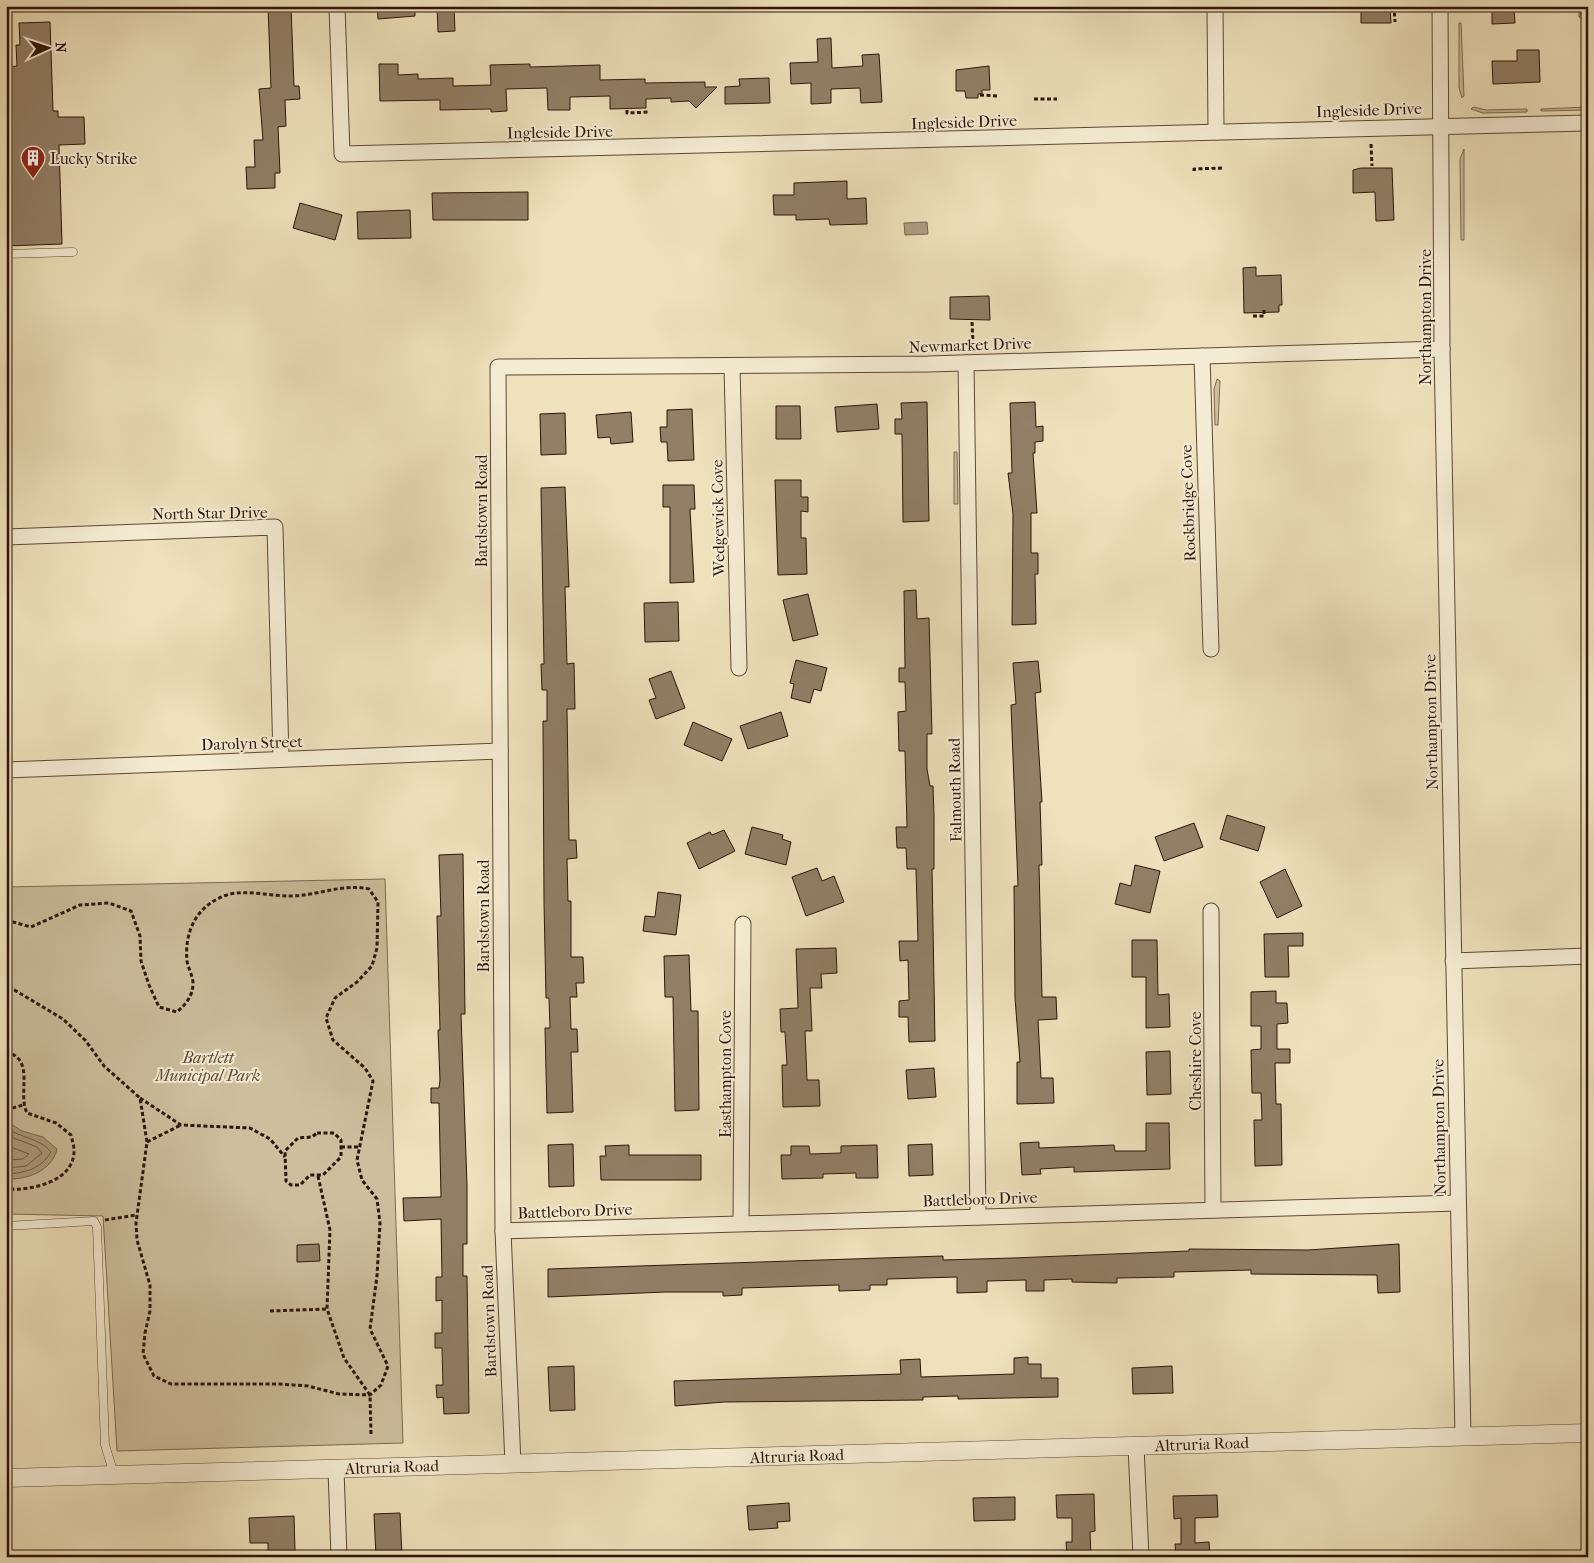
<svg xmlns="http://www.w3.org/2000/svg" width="1594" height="1563" viewBox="0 0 1594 1563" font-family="'IM FELL French Canon',serif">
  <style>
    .green { fill: #cdbe9d; stroke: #7e6954 }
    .water { fill: #ad9b7f; stroke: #7a6550 }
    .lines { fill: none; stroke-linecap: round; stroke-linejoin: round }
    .shore { stroke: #6e5844; stroke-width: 1 }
    .building { fill: #927f66; stroke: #2e140a }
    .service-casing { stroke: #5e4736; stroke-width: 9 }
    .minor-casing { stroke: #5e4736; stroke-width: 17 }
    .tertiary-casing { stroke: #5e4736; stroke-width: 19 }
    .path { stroke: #2e140a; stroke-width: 3; stroke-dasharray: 4 2.5; stroke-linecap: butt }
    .service { stroke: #f4ecd3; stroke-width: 8 }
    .minor { stroke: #f4ecd3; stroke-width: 15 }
    .tertiary { stroke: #f4ecd3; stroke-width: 18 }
    .labels { text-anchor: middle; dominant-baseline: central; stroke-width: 4; stroke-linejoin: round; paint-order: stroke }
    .street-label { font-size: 16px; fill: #2e140a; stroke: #f4ecd3 }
    .poi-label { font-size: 16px; fill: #2e140a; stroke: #f4ecd3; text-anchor: start }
    .park-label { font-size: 16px; font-style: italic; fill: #5e4736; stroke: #f4ecd3 }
  </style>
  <rect width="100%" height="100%" fill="#eee1bb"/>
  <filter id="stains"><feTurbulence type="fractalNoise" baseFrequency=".004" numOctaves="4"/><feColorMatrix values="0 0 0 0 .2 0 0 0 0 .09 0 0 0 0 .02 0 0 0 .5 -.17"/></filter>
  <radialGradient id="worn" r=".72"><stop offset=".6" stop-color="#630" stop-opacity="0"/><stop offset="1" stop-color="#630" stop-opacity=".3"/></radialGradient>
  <g class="green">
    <path d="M1459,23H1461L1464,96L1462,98L1459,88Z"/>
    <path d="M1473,107L1486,110L1527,109V112L1483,113L1471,109Z"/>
    <path d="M1588,107V110L1541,111V109Z"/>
    <path d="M1464,149V240H1461L1460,159Z"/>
    <path d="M1217,379L1220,381L1218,425H1215L1214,389Z"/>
    <path d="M954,452H957L958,504H954Z"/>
    <path d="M385,879L403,1443L117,1451L103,1216L6,1214V887Z"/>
  </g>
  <g class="water">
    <path d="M1579,6H1588L1586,20L1579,17Z"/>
    <path d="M927,222L928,234L905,235L904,223Z"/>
    <path d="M6,1121L22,1131L43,1137L57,1149C52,1171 27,1180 6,1179Z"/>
  </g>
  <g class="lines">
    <g class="shore">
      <path d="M6,1127C20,1139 39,1137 51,1152C41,1169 25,1173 6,1174"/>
      <path d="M6,1135L37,1147L42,1153L26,1166L6,1168"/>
      <path d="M6,1145L29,1154L23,1159L6,1160"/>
    </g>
  </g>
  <g class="building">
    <path d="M268,6H291L294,86H299L300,99L285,100L286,126L278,127L280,173H275V188L247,189L246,167H255L254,140H263L259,89L271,88Z"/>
    <path d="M377,6H415V16L378,19Z"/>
    <path d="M437,6H454L455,31L438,32Z"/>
    <path d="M1390,6L1391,23H1361V7Z"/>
    <path d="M1492,6H1514L1515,23L1492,24Z"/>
    <path d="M50,22L53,111H58V117H84L85,144L59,145L62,244L6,246V67L17,66L16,45H20L19,23Z"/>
    <path d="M831,38L832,68L863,66L862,55L879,54L882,102L861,103L860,88L831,89V103L811,104V83L791,84L790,63L818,62L817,39Z"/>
    <path d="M1517,50H1539L1540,82L1493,84L1492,61H1517Z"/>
    <path d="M379,64H398V75L418,74V79L453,78V86L491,85L490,65L530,64V67L600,65V80L645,79V83L705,82V87H717L696,108L689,101L671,102V98L646,99V108L610,109V96L570,97V110H548L547,88L506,89L507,111L491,112V109L440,110V100L380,101Z"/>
    <path d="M989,66L990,90H982V94H978V98H966L965,91H956V70Z"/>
    <path d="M769,78L770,103L725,104V87L740,86L739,79Z"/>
    <path d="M1361,168H1392L1394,220L1376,221L1375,192L1353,193V170Z"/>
    <path d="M847,181V199L866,198L867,224L830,225L829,219L796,220V215H774L773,195H794V183Z"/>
    <path d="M528,192V220H433L432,193Z"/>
    <path d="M300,203L342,215L335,240L293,228Z"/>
    <path d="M410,210L411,238L358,239L357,212Z"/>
    <path d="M1256,267V276L1281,275L1282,305H1279V312L1244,313L1243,268Z"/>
    <path d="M989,296L990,320L950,319V297Z"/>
    <path d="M927,402L929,521L903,522L902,434H895V419H902L901,403Z"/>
    <path d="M1035,402L1036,427L1043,426V441L1035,442V453H1033L1037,513H1031V553H1038V574H1035L1036,624L1012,625L1013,514L1008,473H1012L1010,403Z"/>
    <path d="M877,404L879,429L837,432L835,407Z"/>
    <path d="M776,406H800L801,439H776Z"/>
    <path d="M692,409L694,460L668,461L667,442H661L660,427H667V410Z"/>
    <path d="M631,412L633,442L611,444L610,437L598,438L596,415Z"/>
    <path d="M565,413L566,454L541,455L540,414Z"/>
    <path d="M775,480H801V497H808V512L801,511V538H806L807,574L778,575Z"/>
    <path d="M663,485H694L695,509H690L694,582L670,583V507H663Z"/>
    <path d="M565,487L569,587H565L567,664L574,663L575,709H567L569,840H576L577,858L567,859L568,901H571V957H583L584,983H576L577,997H570L571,1029H577L578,1052H571L573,1112L547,1113L545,1028H550L549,998H546L544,902L543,721H547V690H542L541,664H544L541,488Z"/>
    <path d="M916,590L917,619L929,618L932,734H927V769L930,786H933L934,816V869H932L935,1041L909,1042L908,1017H899V1001L909,1000L908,960L900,961L899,941H918L916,869H907L906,848H897L896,827H907L905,751H899L898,712L906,711L905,682H899V668H905L904,591Z"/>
    <path d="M808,594L818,635L793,641L783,600Z"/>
    <path d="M678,602L679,641L645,642L644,603Z"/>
    <path d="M796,660L827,668L821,691L814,689L810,703L791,698L794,684L790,683Z"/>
    <path d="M1038,661L1041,692L1035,693L1042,802H1040L1042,865H1039L1042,997H1056L1057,1019L1038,1020L1041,1078H1053L1054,1103L1017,1104V1062H1020L1015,998L1014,886H1018L1011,705L1016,704L1013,663Z"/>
    <path d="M671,671L685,708L656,719L649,700L656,698L649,679Z"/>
    <path d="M781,712L788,736L748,749L740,726Z"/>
    <path d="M693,722L732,739L722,761L684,745Z"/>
    <path d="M1227,815L1265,827L1258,851L1220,839Z"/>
    <path d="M1194,823L1203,847L1164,861L1155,837Z"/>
    <path d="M752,827L783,835L782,839L791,842L786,865L745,854Z"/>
    <path d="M724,830L735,851L699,869L687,843L710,832L712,835Z"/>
    <path d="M463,854L465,1014H461L467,1185V1244H463V1276H467L469,1413L444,1414L443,1397L437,1398L436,1385H443L442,1348H435V1333H442V1300L436,1301V1277H442L441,1219L404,1221L403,1198L441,1197L439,1103H431V1088H439L440,1080L438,1030H440L437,916H441L439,855Z"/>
    <path d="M1135,865L1160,871L1150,913L1115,904L1120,883L1131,886Z"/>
    <path d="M817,868L822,881L834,876L844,902L806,916L792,877Z"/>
    <path d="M1285,869L1302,906L1277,918L1260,882Z"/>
    <path d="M658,892L681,895L676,935L643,931L645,916L655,917Z"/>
    <path d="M1303,933V946H1288L1289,977H1265L1264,934Z"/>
    <path d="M1132,940H1157L1158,995L1169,994L1170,1027L1146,1028V977H1132Z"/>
    <path d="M836,948L837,973L821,974L822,988H810L812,1031H805L807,1080H819L820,1106L783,1107L782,1065H787L785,1032H781L780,1009L798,1008L796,949Z"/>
    <path d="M689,955L691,1011H698L699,1110L675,1111L673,997H665L664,956Z"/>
    <path d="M1276,991V1003H1287L1288,1023L1277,1024V1049H1290V1063H1275L1276,1104H1281L1282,1165L1255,1166L1254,1120H1262L1261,1093H1252L1251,1050L1261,1049V1026H1251V992Z"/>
    <path d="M1170,1051L1171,1094L1147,1095L1146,1052Z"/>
    <path d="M934,1068L936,1097L908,1099L906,1070Z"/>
    <path d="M1146,1123H1169L1170,1169L1074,1172V1167L1040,1169L1041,1174L1022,1175L1020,1143L1039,1142V1148L1114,1145L1115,1151H1146Z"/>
    <path d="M573,1144L574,1186L549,1187L548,1145Z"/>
    <path d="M932,1144L933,1175L909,1176L908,1145Z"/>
    <path d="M629,1145V1155H701V1180H601L600,1156H606L605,1146Z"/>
    <path d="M877,1145L878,1178H856V1173L823,1174V1178L782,1179L781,1155H791V1146H809L810,1154L841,1153V1146Z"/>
    <path d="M319,1244L320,1261L297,1262V1245Z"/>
    <path d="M1399,1244L1400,1292L1378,1293L1377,1275L1251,1274V1270L1174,1272V1277L1117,1278V1283L1072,1282V1279L1044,1280V1291H1026V1280L987,1281V1292L957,1293V1277L887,1279V1285H870V1290L839,1291V1285L742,1288V1295L723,1296V1292H665L548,1297V1269L943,1256V1260L1013,1258L1189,1251V1249L1308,1250Z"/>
    <path d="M1028,1357V1364H1041V1378H1058V1397L958,1399V1396L923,1397V1400L724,1402L675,1406L674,1381L901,1374L900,1360L920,1359L921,1377L1014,1374V1358Z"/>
    <path d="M574,1366L575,1410L550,1411L548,1367Z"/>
    <path d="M1172,1366L1173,1393L1133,1394L1132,1368Z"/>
    <path d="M1094,1494L1095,1531L1090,1532L1091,1557H1067L1066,1542H1072V1518H1057L1056,1495Z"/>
    <path d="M1217,1495L1218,1517L1195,1518V1543L1209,1542L1210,1557H1176L1175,1544H1181V1518L1174,1519L1173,1496Z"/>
    <path d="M1015,1497V1520L974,1521L973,1498Z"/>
    <path d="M789,1503L790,1521L777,1522L778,1528L749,1530L747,1506Z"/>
    <path d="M400,1513L402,1557H376L374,1514Z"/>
    <path d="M294,1516L295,1551L268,1552V1543H250L249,1518Z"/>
  </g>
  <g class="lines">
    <defs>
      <g id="service">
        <path d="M6,254L73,252"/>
        <path d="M6,1226L94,1221L97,1227L105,1445L114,1474"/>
      </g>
      <g id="minor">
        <path d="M337,6L342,154L1588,123"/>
        <path d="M1215,6L1216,132"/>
        <path d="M1440,6L1442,349L1463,1437"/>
        <path d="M1202,356L1211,649"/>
        <path d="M966,363L978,1217"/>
        <path d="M732,366L739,668"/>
        <path d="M6,537L275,527L281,759"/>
        <path d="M6,770L500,751"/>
        <path d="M1211,911L1213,1210"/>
        <path d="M1453,961L1588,956"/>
        <path d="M741,1223L743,924"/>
        <path d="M503,1231L1458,1203"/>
        <path d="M1136,1446L1141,1557"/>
        <path d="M513,1464L503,1231L498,367L928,364L1442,349"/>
        <path d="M336,1469L339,1557"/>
      </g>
      <path id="tertiary" d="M6,1478L1588,1433"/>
    </defs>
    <use href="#service" class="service-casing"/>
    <use href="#minor" class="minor-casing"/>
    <use href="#tertiary" class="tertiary-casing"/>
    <g class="path">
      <path d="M1394,6L1395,22"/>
      <path d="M980,95L998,96"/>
      <path d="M1034,99H1057"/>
      <path d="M627,110V113L650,112"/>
      <path d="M1371,144L1372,166"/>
      <path d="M1194,171V169L1222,168"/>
      <path d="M1253,316H1264V308"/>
      <path d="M972,322L973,345"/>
      <path d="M6,920L31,927L80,905L109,903L131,911L140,936L141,961L149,985L159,1007L177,1012C186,1004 193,996 193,983C193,976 188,968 187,961C184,930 198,903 230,894C248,890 271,896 290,896C318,896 342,883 369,889L378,902L377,948L372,966L357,982L335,998L326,1018L333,1040L365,1068L373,1081L357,1160L362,1180L377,1199L380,1223L377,1276L370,1329L388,1366L381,1385L370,1395L339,1394L308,1386L279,1384H171L154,1376L143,1354L145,1333L150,1311V1285L137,1240L136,1223L147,1142L140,1098L104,1066L85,1040L63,1019L6,985"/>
      <path d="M6,1052C36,1059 17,1093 27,1113L56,1123L71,1135C72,1140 74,1145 74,1150C75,1182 30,1191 6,1189"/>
      <path d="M140,1098L181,1125L250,1128L270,1139L285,1157"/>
      <path d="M6,1110L23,1105"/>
      <path d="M317,1133H334L341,1140V1157L323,1175H310L300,1185H291L286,1181L285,1151L298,1138L312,1137Z"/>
      <path d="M147,1142L181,1125"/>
      <path d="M341,1147H360"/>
      <path d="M318,1176L330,1230L327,1309L344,1358L370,1395L371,1434"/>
      <path d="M105,1220L136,1215"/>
      <path d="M270,1311L327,1309"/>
    </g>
    <use href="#service" class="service"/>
    <use href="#minor" class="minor"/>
    <use href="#tertiary" class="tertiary"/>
  </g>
  <defs>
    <symbol id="building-pin" viewBox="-11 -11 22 30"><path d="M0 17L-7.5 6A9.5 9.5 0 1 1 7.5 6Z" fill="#8f2418" stroke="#f4ecd3"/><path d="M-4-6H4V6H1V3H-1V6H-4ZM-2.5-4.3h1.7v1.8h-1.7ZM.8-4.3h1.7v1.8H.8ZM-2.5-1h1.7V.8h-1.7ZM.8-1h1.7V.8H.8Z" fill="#fff"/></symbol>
  </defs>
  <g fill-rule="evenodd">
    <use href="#building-pin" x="19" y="144" width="28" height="38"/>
  </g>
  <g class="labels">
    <g class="street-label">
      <text transform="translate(1369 110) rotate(-2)">Ingleside Drive</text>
      <text transform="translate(964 122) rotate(-2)">Ingleside Drive</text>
      <text transform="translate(560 132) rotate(-1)">Ingleside Drive</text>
      <text transform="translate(1425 317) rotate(-90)">Northampton Drive</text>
      <text transform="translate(970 345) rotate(-2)">Newmarket Drive</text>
      <text transform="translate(1188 503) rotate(-92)">Rockbridge Cove</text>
      <text transform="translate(481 511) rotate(-90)">Bardstown Road</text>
      <text transform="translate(210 513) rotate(-1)">North Star Drive</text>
      <text transform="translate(718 518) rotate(-91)">Wedgewick Cove</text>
      <text transform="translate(1431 722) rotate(-91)">Northampton Drive</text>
      <text transform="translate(252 743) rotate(-2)">Darolyn Street</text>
      <text transform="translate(955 790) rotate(-91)">Falmouth Road</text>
      <text transform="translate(483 916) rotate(-90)">Bardstown Road</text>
      <text transform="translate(1195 1061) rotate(-90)">Cheshire Cove</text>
      <text transform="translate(725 1074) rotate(-90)">Easthampton Cove</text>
      <text transform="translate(1439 1127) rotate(-91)">Northampton Drive</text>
      <text transform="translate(980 1199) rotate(-2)">Battleboro Drive</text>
      <text transform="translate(575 1211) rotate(-2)">Battleboro Drive</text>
      <text transform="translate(489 1321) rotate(-92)">Bardstown Road</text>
      <text transform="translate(1202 1444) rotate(-2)">Altruria Road</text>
      <text transform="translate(797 1456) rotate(-2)">Altruria Road</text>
      <text transform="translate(392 1467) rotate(-2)">Altruria Road</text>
    </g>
    <g class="poi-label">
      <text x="50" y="158">Lucky Strike</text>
    </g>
    <g class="park-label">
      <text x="208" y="1057">Bartlett<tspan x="208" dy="18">Municipal Park</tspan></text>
    </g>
  </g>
  <rect width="1594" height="1563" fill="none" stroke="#eee1bb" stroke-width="25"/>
  <rect x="8" y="8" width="1579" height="1548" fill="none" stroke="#2e140a" stroke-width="2.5"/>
  <rect x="12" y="12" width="1569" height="1538" fill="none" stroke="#2e140a"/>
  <g transform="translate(48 48) rotate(87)" stroke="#f4ecd3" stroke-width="4" paint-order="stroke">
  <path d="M0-4L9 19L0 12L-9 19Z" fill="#2e140a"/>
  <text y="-8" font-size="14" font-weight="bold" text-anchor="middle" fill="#2e140a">N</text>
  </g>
  <rect width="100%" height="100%" filter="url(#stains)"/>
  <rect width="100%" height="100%" fill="url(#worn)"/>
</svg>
